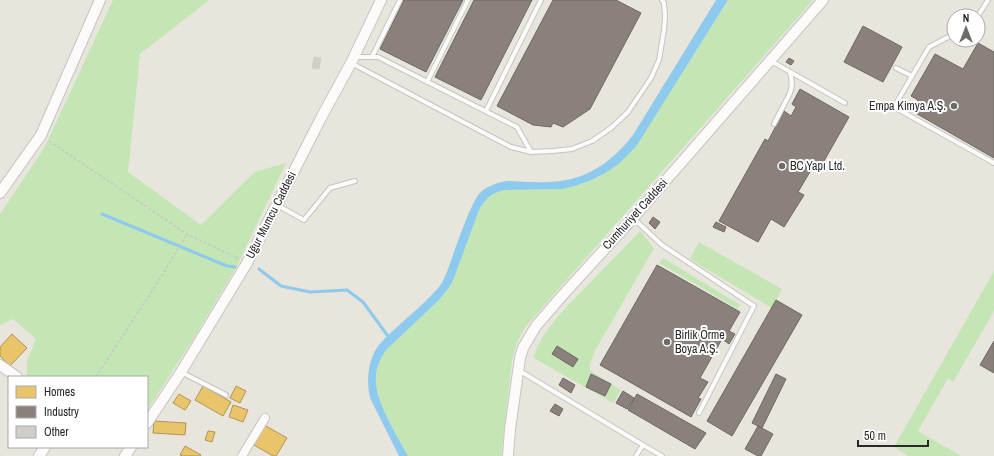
<svg xmlns="http://www.w3.org/2000/svg" width="994" height="456" viewBox="0 0 994 456" font-family="'Archivo Narrow',sans-serif">
  <style>
    .green { fill: #c3e6b4 }
    .water { fill: #8dcaed }
    .homes { fill: #e9c46a; stroke: #af9656 }
    .industry { fill: #8a817c; stroke: #6d6763 }
    .lines { fill: none; stroke-linecap: round; stroke-linejoin: round }
    .stream { stroke: #8dcaed; stroke-width: 3 }
    .building { fill: #d0cec9; stroke: #d3d0ca }
    .service-casing { stroke: #c5c4c3; stroke-width: 6 }
    .minor-casing { stroke: #c5c4c3; stroke-width: 10 }
    .tertiary-casing { stroke: #c5c4c3; stroke-width: 12 }
    .path { stroke: #c8c7c6; stroke-width: 1.5; stroke-dasharray: 3 2; stroke-linecap: butt }
    .service { stroke: #fcfbfa; stroke-width: 4 }
    .minor { stroke: #fcfbfa; stroke-width: 8 }
    .tertiary { stroke: #fcfbfa; stroke-width: 10 }
    .poi-dot { fill: #6c6b68; stroke: #fff; stroke-width: 1.5 }
    .labels { text-anchor: middle; dominant-baseline: central; stroke-width: 4; stroke-linejoin: round; paint-order: stroke }
    .poi-label { font-size: 12px; fill: #292929; stroke: #fff; text-anchor: start }
    .street-label { font-size: 12px; fill: #292929; stroke: #fff }
  </style>
  <rect width="100%" height="100%" fill="#e8e5dd"/>
  <g class="green">
    <path d="M113,0H209L140,54L128,172L201,225L255,172L286,163L237,266L192,341L147,410V377H27V361L36,339L13,319L0,325V214L41,153L50,136Z"/>
    <path d="M728,0H813L526,326L517,342L512,360L501,456H408C398,436 377,404 376,383C375,371 379,360 386,350L439,300L454,278L479,210C486,198 491,193 505,190L562,189L585,183L600,177L673,88Z"/>
    <path d="M640,231L654,248L596,349L590,363V370L594,373L621,390L613,403L534,358C539,332 572,301 591,282C607,265 624,248 640,231Z"/>
    <path d="M699,242L782,289L772,308L690,259Z"/>
    <path d="M663,258L740,305L738,309L659,263Z"/>
    <path d="M994,271V311L953,382L948,378L918,431L961,456H909L894,447Z"/>
  </g>
  <path class="water" d="M716,0H728L637,145C631,151 624,160 617,165C600,178 582,185 562,189L505,190C491,193 486,198 479,210L454,278L450,286L439,300L386,350C379,360 375,371 376,383C377,404 398,437 408,456H399L370,398C367,383 367,368 374,353C379,343 388,335 396,328C410,315 431,298 442,283C444,279 445,275 447,272C453,256 471,199 482,191C487,187 496,183 502,182C509,180 519,182 526,182C539,182 553,183 566,180C594,175 616,157 633,135Z"/>
  <g class="homes">
    <path d="M12,334L27,348L10,366L0,356V347Z"/>
    <path d="M203,386L231,402L223,416L195,400Z"/>
    <path d="M236,386L246,391L240,403L230,398Z"/>
    <path d="M179,394L191,401L185,410L173,403Z"/>
    <path d="M233,405L248,410L243,422L229,417Z"/>
    <path d="M154,421L186,423L185,435L153,433Z"/>
    <path d="M259,422L287,438L276,456H273L247,441Z"/>
    <path d="M208,431L215,432L212,442L205,440Z"/>
    <path d="M185,446L201,455L200,456H183L180,455Z"/>
  </g>
  <g class="industry">
    <path d="M404,0H463L426,72L380,49Z"/>
    <path d="M474,0H532L481,100L435,77Z"/>
    <path d="M553,0H616L641,13L590,109L563,127L553,123L551,127L533,125L497,106Z"/>
    <path d="M863,26L902,47L883,82L844,62Z"/>
    <path d="M978,43L994,52V158L912,111L918,100L911,96L935,54L963,69Z"/>
    <path d="M789,58L794,61L791,65L786,62Z"/>
    <path d="M800,89L849,117L820,168L814,165L798,192L804,195L784,227L771,219L758,242L719,221L765,139L768,141L784,111L791,116L796,107L792,104Z"/>
    <path d="M653,217L660,222L655,229L649,223Z"/>
    <path d="M716,222L726,227L724,232L713,227Z"/>
    <path d="M657,265L740,312L729,331L735,334L729,344L722,339L700,378L708,382L698,398L701,399L691,417L600,365Z"/>
    <path d="M776,300L802,315L732,436L707,421Z"/>
    <path d="M994,341V373L980,365Z"/>
    <path d="M557,346L578,359L573,367L552,354Z"/>
    <path d="M591,374L611,384L605,396L586,387Z"/>
    <path d="M776,374L786,379L762,428L752,423Z"/>
    <path d="M563,378L575,385L571,393L559,385Z"/>
    <path d="M623,391L634,398L627,409L616,403Z"/>
    <path d="M637,394L706,433L695,449L628,410Z"/>
    <path d="M555,404L563,409L559,416L550,411Z"/>
    <path d="M758,426L773,434L761,456H758L745,449Z"/>
  </g>
  <g class="lines">
    <g class="stream">
      <path d="M102,214L227,266L235,267"/>
      <path d="M259,269L281,286L310,292L347,290L363,302L390,339"/>
    </g>
  </g>
  <path class="building" d="M314,57L321,58L319,69L312,68Z"/>
  <g class="lines">
    <defs>
      <g id="service">
        <path d="M978,16L988,0"/>
        <path d="M954,34L929,47L894,107L994,163"/>
        <path d="M354,56L361,57H378L517,127L531,152"/>
        <path d="M372,57L400,0"/>
        <path d="M771,61L845,103"/>
        <path d="M351,63L511,147L531,152L553,151L572,149L592,141L611,128L628,112L651,78L659,60L664,30L665,16L664,3L662,0"/>
        <path d="M896,68L912,76"/>
        <path d="M427,82L468,0"/>
        <path d="M486,111L541,0"/>
        <path d="M774,124L790,93C793,86 792,80 790,72"/>
        <path d="M277,205L304,220L330,188L355,181"/>
        <path d="M633,218L662,245L754,306L699,413"/>
        <path d="M520,371L643,445L662,456"/>
        <path d="M181,372L226,395"/>
        <path d="M636,456L643,445"/>
      </g>
      <path id="minor" d="M242,456L265,418"/>
      <g id="tertiary">
        <path d="M0,193L41,135L100,0"/>
        <path d="M0,365L17,377"/>
        <path d="M147,423L181,372L247,263L321,118L351,63L381,0"/>
        <path d="M39,456L45,447"/>
        <path d="M125,456L131,447"/>
        <path d="M508,456L510,429L520,358L523,348L536,326L561,297L633,218L823,0"/>
      </g>
    </defs>
    <use href="#service" class="service-casing"/>
    <use href="#minor" class="minor-casing"/>
    <use href="#tertiary" class="tertiary-casing"/>
    <g class="path">
      <path d="M49,141L187,234L239,259"/>
      <path d="M96,377L161,277L187,234"/>
    </g>
    <use href="#service" class="service"/>
    <use href="#minor" class="minor"/>
    <use href="#tertiary" class="tertiary"/>
  </g>
  <g class="poi-dot">
    <circle cx="954" cy="106" r="4"/>
    <circle cx="782" cy="166" r="4"/>
    <circle cx="667" cy="342" r="4"/>
  </g>
  <g class="labels">
    <g class="poi-label">
      <text x="946" y="106" text-anchor="end">Empa Kimya A.Ş.</text>
      <text x="790" y="166">BC Yapı Ltd.</text>
      <text x="675" y="335">Birlik Örme<tspan x="675" dy="14">Boya A.Ş.</tspan></text>
    </g>
    <g class="street-label">
      <text transform="translate(635 214) rotate(-48)">Cumhuriyet Caddesi</text>
      <text transform="translate(271 215) rotate(-63)">Uğur Mumcu Caddesi</text>
    </g>
  </g>
  <rect x="8" y="376" width="140" height="72" fill="#ffffff" stroke="#a9a9a9"/>
  <rect x="16" y="386" width="20" height="12" fill="#e9c46a" stroke="#a9a9a9"/>
  <text x="44" y="396" font-size="12" fill="#292929">Homes</text>
  <rect x="16" y="406" width="20" height="12" fill="#8a817c" stroke="#a9a9a9"/>
  <text x="44" y="416" font-size="12" fill="#292929">Industry</text>
  <rect x="16" y="426" width="20" height="12" fill="#d0cec9" stroke="#a9a9a9"/>
  <text x="44" y="436" font-size="12" fill="#292929">Other</text>
  <g transform="translate(966 28)"><circle r="19" fill="#ffffff" stroke="#a9a9a9"/>
  <path d="M0-3L7 15L0 10L-7 15Z" fill="#6c6b68"/>
  <text y="-6" font-size="11" font-weight="bold" text-anchor="middle" fill="#292929">N</text>
  </g>
  <path d="M858 440v6h70v-6" fill="none" stroke="#292929" stroke-width="2"/>
  <text x="864" y="440" font-size="12" fill="#292929" stroke="#ffffff" stroke-width="3" paint-order="stroke">50 m</text>
</svg>
